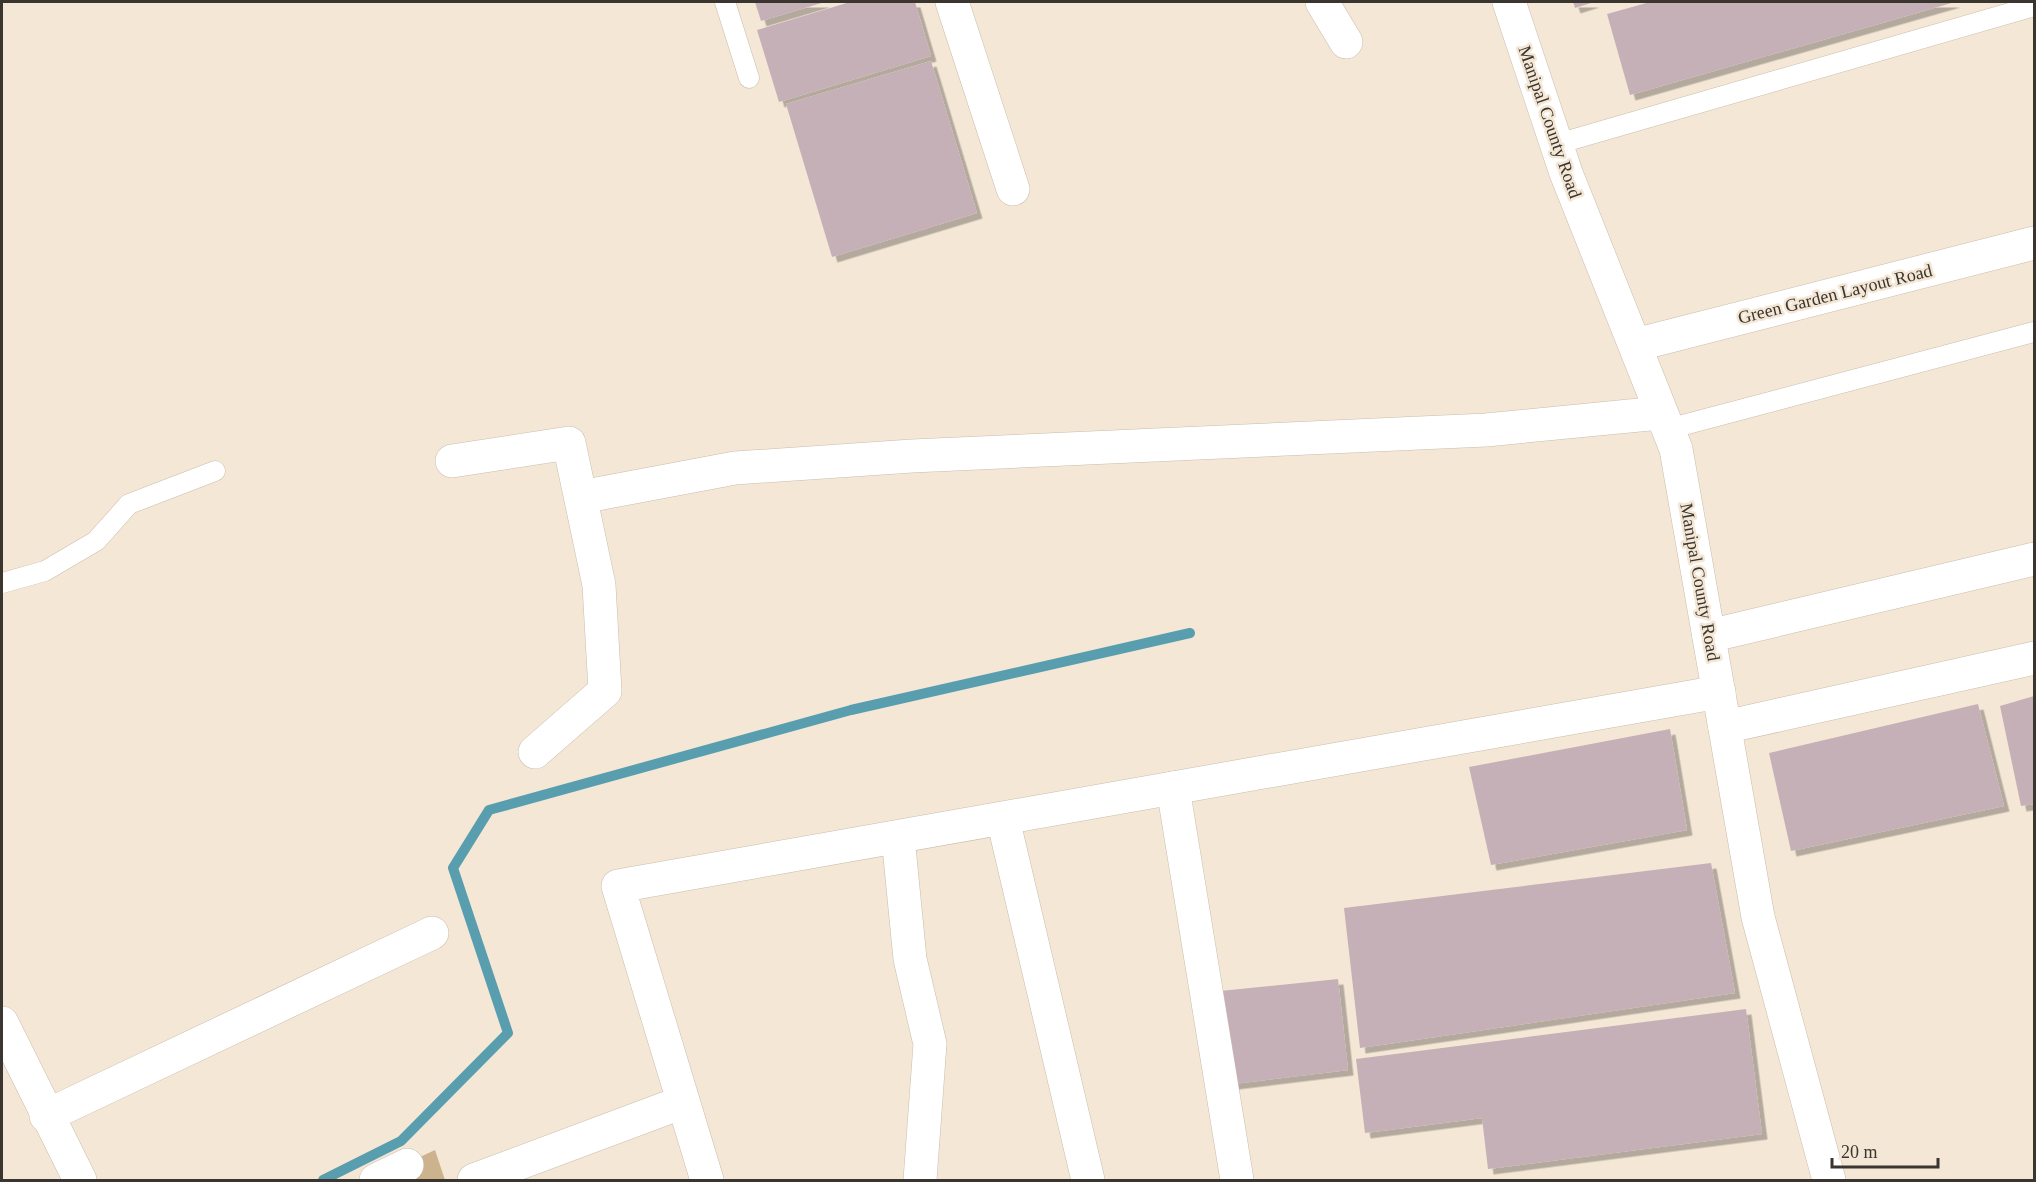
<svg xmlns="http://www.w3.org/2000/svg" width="2036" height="1182" viewBox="0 0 2036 1182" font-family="'Times New Roman',serif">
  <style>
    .green { fill: #ccb38e }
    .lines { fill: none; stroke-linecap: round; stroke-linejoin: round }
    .stream { stroke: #589eaf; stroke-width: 10 }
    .building { fill: #c6b0b8; filter: url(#shadow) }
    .lane-casing { stroke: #c9bdac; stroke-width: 21 }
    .street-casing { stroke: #c9bdac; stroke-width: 34 }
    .secondary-casing { stroke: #c9bdac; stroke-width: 34 }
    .lane { stroke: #fff; stroke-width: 20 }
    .street { stroke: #fff; stroke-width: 33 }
    .secondary { stroke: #fff; stroke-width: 33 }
    .labels { text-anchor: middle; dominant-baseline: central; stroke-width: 5; stroke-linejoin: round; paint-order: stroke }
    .street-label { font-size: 18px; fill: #3a352e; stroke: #f4e7d6 }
  </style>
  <defs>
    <filter id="shadow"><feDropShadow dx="5.5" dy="5.5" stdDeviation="0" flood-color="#0004"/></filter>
  </defs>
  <rect width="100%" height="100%" fill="#f4e7d6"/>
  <path class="green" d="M435,1150L445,1180H371Z"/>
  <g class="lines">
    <path class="stream" d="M323,1180L401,1141L508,1033L453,868L489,810L851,710L1190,633"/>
  </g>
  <g class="building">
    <path d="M755,2H825L761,21Z"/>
    <path d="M850,2H915L931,56L779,102L757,30Z"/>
    <path d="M1573,2H1594L1575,8Z"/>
    <path d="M1650,2H1955L1630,95L1607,14Z"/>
    <path d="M931,61L977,213L832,257L786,104Z"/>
    <path d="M2034,696V804L2021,806L2000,706Z"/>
    <path d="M1978,704L2004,806L1791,851L1769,753Z"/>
    <path d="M1670,729L1687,830L1491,865L1469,767Z"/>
    <path d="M1711,863L1735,993L1360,1048L1344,908Z"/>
    <path d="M1338,979L1348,1070L1233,1084L1220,991Z"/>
    <path d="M1746,1009L1762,1134L1488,1169L1482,1118L1365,1133L1356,1059Z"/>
  </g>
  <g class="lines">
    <defs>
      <g id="lane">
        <path d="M725,2L749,78"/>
        <path d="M1557,144L2034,6"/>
        <path d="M1668,429L2034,332"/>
        <path d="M2,583L45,571L96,541L129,504L215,471"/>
      </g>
      <g id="street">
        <path d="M952,2L1013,189"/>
        <path d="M1322,2L1346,42"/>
        <path d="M1635,345L2034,243"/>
        <path d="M452,461L569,443L599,585L605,691L535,752"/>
        <path d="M581,497L735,468L912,456L1486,430L1660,413"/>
        <path d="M1709,636L2034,559"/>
        <path d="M1725,727L2034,658"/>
        <path d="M1003,819L1088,1180"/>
        <path d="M898,837L910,959L930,1044L920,1180"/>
        <path d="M2,1023L80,1180"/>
        <path d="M46,1116L432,933"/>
        <path d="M376,1180L407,1165"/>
        <path d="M474,1180L683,1102"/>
        <path d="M707,1180L618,886L1173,788"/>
        <path d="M1237,1180L1173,788L1719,692"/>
      </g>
      <path id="secondary" d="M1509,2L1566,173L1676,449L1758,917L1829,1180"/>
    </defs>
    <use href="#lane" class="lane-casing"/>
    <use href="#street" class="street-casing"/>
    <use href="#secondary" class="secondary-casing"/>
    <use href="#lane" class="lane"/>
    <use href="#street" class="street"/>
    <use href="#secondary" class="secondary"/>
  </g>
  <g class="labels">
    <g class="street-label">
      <text transform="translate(1550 122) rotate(71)">Manipal County Road</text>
      <text transform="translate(1835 294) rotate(-14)">Green Garden Layout Road</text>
      <text transform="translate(1700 582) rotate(80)">Manipal County Road</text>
    </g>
  </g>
  <rect width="2036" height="1182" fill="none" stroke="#3a352e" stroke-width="6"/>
  <path d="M1832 1158v9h106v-9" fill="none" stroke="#3a352e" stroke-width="3"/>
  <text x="1841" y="1158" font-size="18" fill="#3a352e" stroke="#f4e7d6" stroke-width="4.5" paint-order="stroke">20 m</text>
</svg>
